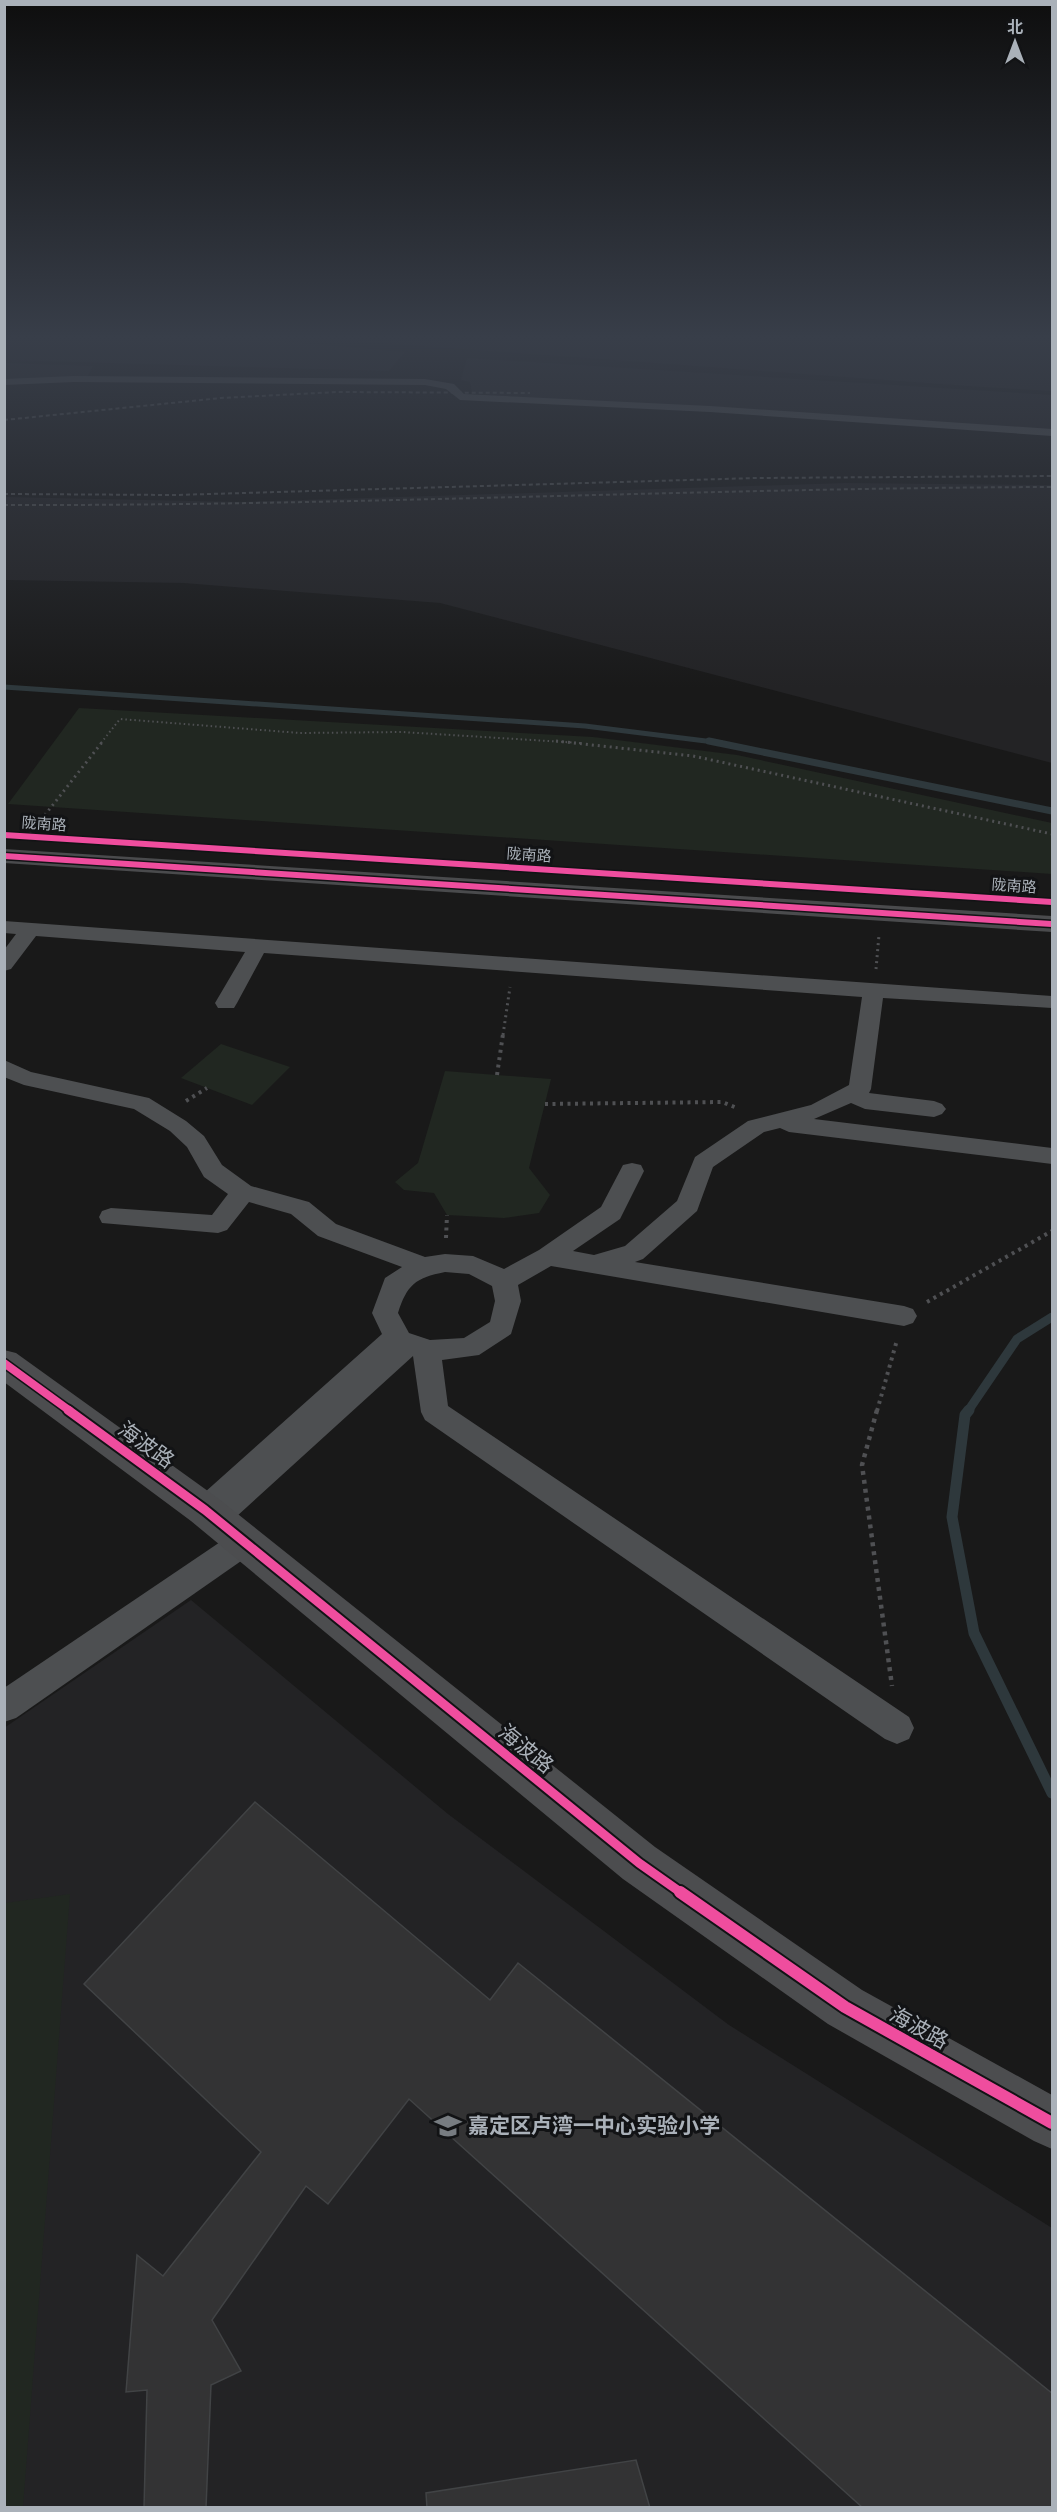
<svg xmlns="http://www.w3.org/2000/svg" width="1057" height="2512" viewBox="0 0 1057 2512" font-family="'DejaVu Sans','Noto Sans SC',sans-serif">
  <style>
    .built { fill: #232325 }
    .green { fill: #212721 }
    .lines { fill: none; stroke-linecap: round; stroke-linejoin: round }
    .stream-far3 { stroke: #2e383c; stroke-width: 5 }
    .stream-far2 { stroke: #2e383c; stroke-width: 7 }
    .stream-far1 { stroke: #2e383c; stroke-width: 9 }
    .stream { stroke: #2e383c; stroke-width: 11 }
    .building { fill: #333334; stroke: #414345; stroke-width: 1.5 }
    .path-far3 { stroke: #4f5053; stroke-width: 2; stroke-dasharray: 1.5 3; stroke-linecap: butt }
    .path-far2 { stroke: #4f5053; stroke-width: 3; stroke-dasharray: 2 4; stroke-linecap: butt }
    .path-far1 { stroke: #4f5053; stroke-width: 4; stroke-dasharray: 3 4.5; stroke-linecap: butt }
    .path { stroke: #4f5053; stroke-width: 4.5; stroke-dasharray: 4 5; stroke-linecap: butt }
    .street { fill: #4d4f51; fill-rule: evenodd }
    .secondary { fill: #4c4d4f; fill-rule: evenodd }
    .primary { fill: #4a4b4d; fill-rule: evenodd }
    .rail { stroke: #4d4f50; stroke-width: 2; stroke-dasharray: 4 3; stroke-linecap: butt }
    .cycleway-far3-casing { stroke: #121315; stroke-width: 9 }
    .cycleway-far2-casing { stroke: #121315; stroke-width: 11 }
    .cycleway-far1-casing { stroke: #121315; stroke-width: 13 }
    .cycleway-casing { stroke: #121315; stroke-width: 16 }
    .cycleway-far3 { stroke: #ef4d9e; stroke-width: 6 }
    .cycleway-far2 { stroke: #ef4d9e; stroke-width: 8 }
    .cycleway-far1 { stroke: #ef4d9e; stroke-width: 9 }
    .cycleway { stroke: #ef4d9e; stroke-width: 12 }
    .labels { text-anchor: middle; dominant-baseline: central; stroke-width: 6; stroke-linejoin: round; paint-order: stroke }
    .far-street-label { font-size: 15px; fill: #aab1b9; stroke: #121315 }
    .near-street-label { font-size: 21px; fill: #aab1b9; stroke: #121315 }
    .near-poi-label { font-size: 21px; font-weight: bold; fill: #aab1b9; stroke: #121315; text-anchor: start }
  </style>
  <rect width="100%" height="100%" fill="#191919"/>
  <g class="built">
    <path d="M5,337H235L405,352L389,371L5,360Z"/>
    <path d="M298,337H1052V391L982,387Z"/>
    <path d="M467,358L1052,395V434L472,394L470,382L461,380Z"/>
    <path d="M5,363L93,366L87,377L5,380Z"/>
    <path d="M846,483L1052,485V763L440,603L184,583L5,580V497L242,502Z"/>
    <path d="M191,1600L448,1814L729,2025L1052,2228V2507H5L4,1728Z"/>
  </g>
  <g class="green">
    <path d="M79,708L593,737L737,755L1052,823V874L8,804Z"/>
    <path d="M221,1044L290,1067L252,1105L181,1078Z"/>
    <path d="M445,1071L551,1079L529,1168L550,1195L539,1213L504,1218L447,1215L434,1193L404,1190L395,1182L418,1163Z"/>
    <path d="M70,1894L23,2507H5V1903Z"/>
  </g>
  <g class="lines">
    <path class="stream-far3" d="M4,687L585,726L722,743"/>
    <path class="stream-far2" d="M709,741L1052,811"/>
    <path class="stream-far1" d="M968,1411L1017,1339L1052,1317"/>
    <path class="stream" d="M969,1410L965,1415L952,1517L974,1633L1052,1793"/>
  </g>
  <g class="building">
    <path d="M255,1802L490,2000L518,1963L1053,2394V2508H863L409,2099L328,2204L306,2186L212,2320L241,2371L211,2385L206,2508H144L147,2390L126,2392L137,2255L163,2276L261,2152L84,1984Z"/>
    <path d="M636,2460L650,2508H427L426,2493Z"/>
  </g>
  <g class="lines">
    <path class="path-far3" d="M101,743L120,719L300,733L402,732L581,743"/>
    <g class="path-far2">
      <path d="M556,741L693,756L1052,834"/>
      <path d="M30,834L103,741"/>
      <path d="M876,969L879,935"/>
      <path d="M503,1035L510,987"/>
    </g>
    <g class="path-far1">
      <path d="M497,1075L503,1034"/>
      <path d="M186,1101L207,1088"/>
      <path d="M545,1104L722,1102L737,1108"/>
      <path d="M446,1238L447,1215"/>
      <path d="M927,1302L1052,1231"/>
      <path d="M877,1411L897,1340"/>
    </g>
    <path class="path" d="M877,1410L862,1465L892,1686"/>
    <g class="street">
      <path d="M74,376L425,379L454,384L464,394L710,406L1052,429V436L710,412L460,400L446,389L425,385L74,382L4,385V379Z"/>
      <path d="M4,921L1052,996V1008L883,998L871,1089L869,1093L934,1101L942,1104L946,1109L942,1114L934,1117L865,1109L851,1103L814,1119L1052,1148V1164L789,1132L780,1128L764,1132L713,1167L697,1211L643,1259L635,1262L904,1306L913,1309L917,1316L913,1323L904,1326L551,1266L518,1285L521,1301L511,1334L479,1355L442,1360L448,1406L909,1717L914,1728L909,1739L897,1744L885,1739L425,1420L421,1412L413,1356L225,1527C209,1532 197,1524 190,1510L195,1501L382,1334L372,1313L385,1278L402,1267L318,1236L291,1214L249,1202L227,1230L218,1233L102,1223L99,1217L102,1211L111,1208L212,1215L228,1194L204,1177L187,1147L170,1131L134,1109L24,1085L4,1077V1060L31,1072L149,1098L186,1121L204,1136L222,1165L251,1186L309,1202L336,1224L425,1257L445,1254L473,1256L504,1269L539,1250L601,1207L623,1165L632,1163L641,1165L644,1171L620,1219L573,1251L594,1255L625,1246L677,1201L695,1157L748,1121L811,1105L849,1085L862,997L264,953L237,1003L234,1008H218L215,1003L245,952L36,936L11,969L4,971V950L16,934L4,933ZM445,1272L469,1274L492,1286L495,1301L490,1322L464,1338L430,1340L409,1333L398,1313C407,1285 415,1278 445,1272Z"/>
      <path d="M243,1530L254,1534L258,1543L254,1552L16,1718L4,1722V1688L232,1534Z"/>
    </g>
    <path class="secondary" d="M4,1350L16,1353L219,1499L655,1847L862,1990L1052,2095V2149L1034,2141L828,2024L623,1879L191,1521L4,1382Z"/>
    <path class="primary" d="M4,849L1052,916V932L4,863Z"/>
    <g class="rail">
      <path d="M4,420L221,398L337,392L530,393"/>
      <path d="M4,494L175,495L757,478L1052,476"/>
      <path d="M4,505C353,506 703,488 1052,487"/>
    </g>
    <defs>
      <g id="cycleway-far3">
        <path d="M4,835L1052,902"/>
        <path d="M4,856L1052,924"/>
      </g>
      <path id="cycleway-far2" d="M4,1363L70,1411"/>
      <path id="cycleway-far1" d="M68,1410L205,1510L639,1863L683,1894"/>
      <path id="cycleway" d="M680,1892L845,2007L1052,2123"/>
    </defs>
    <use href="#cycleway-far3" class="cycleway-far3-casing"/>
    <use href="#cycleway-far2" class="cycleway-far2-casing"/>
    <use href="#cycleway-far1" class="cycleway-far1-casing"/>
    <use href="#cycleway" class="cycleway-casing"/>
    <use href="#cycleway-far3" class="cycleway-far3"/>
    <use href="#cycleway-far2" class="cycleway-far2"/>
    <use href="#cycleway-far1" class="cycleway-far1"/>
    <use href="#cycleway" class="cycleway"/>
  </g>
  <linearGradient id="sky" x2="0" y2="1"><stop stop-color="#0e0e0e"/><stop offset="0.49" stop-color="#383e49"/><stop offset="1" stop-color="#383e49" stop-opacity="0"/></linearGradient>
  <rect width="1057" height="688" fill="url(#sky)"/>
  <defs>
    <symbol id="school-bare" viewBox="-9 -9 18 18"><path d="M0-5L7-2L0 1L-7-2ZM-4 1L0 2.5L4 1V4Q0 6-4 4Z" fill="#777c81" stroke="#121315" stroke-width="2.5" paint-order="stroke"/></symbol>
  </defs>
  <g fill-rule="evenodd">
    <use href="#school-bare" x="429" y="2107" width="38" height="38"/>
  </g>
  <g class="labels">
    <g class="far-street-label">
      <text transform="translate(44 824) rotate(4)">陇南路</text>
      <text transform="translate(529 855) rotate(4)">陇南路</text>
      <text transform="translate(1014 886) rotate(4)">陇南路</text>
    </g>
    <g class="near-street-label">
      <text transform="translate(146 1445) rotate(36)">海波路</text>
      <text transform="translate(526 1749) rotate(39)">海波路</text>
      <text transform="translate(919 2028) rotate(29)">海波路</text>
    </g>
    <g class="near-poi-label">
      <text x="468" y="2126">嘉定区卢湾一中心实验小学</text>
    </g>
  </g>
  <rect width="1057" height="2512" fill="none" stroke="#aab1b9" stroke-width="12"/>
  <g transform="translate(1015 42)" stroke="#121315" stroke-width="4.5" paint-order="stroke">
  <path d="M0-4.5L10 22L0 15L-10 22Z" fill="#aab1b9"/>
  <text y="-9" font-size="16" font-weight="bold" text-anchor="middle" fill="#aab1b9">北</text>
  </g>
</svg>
